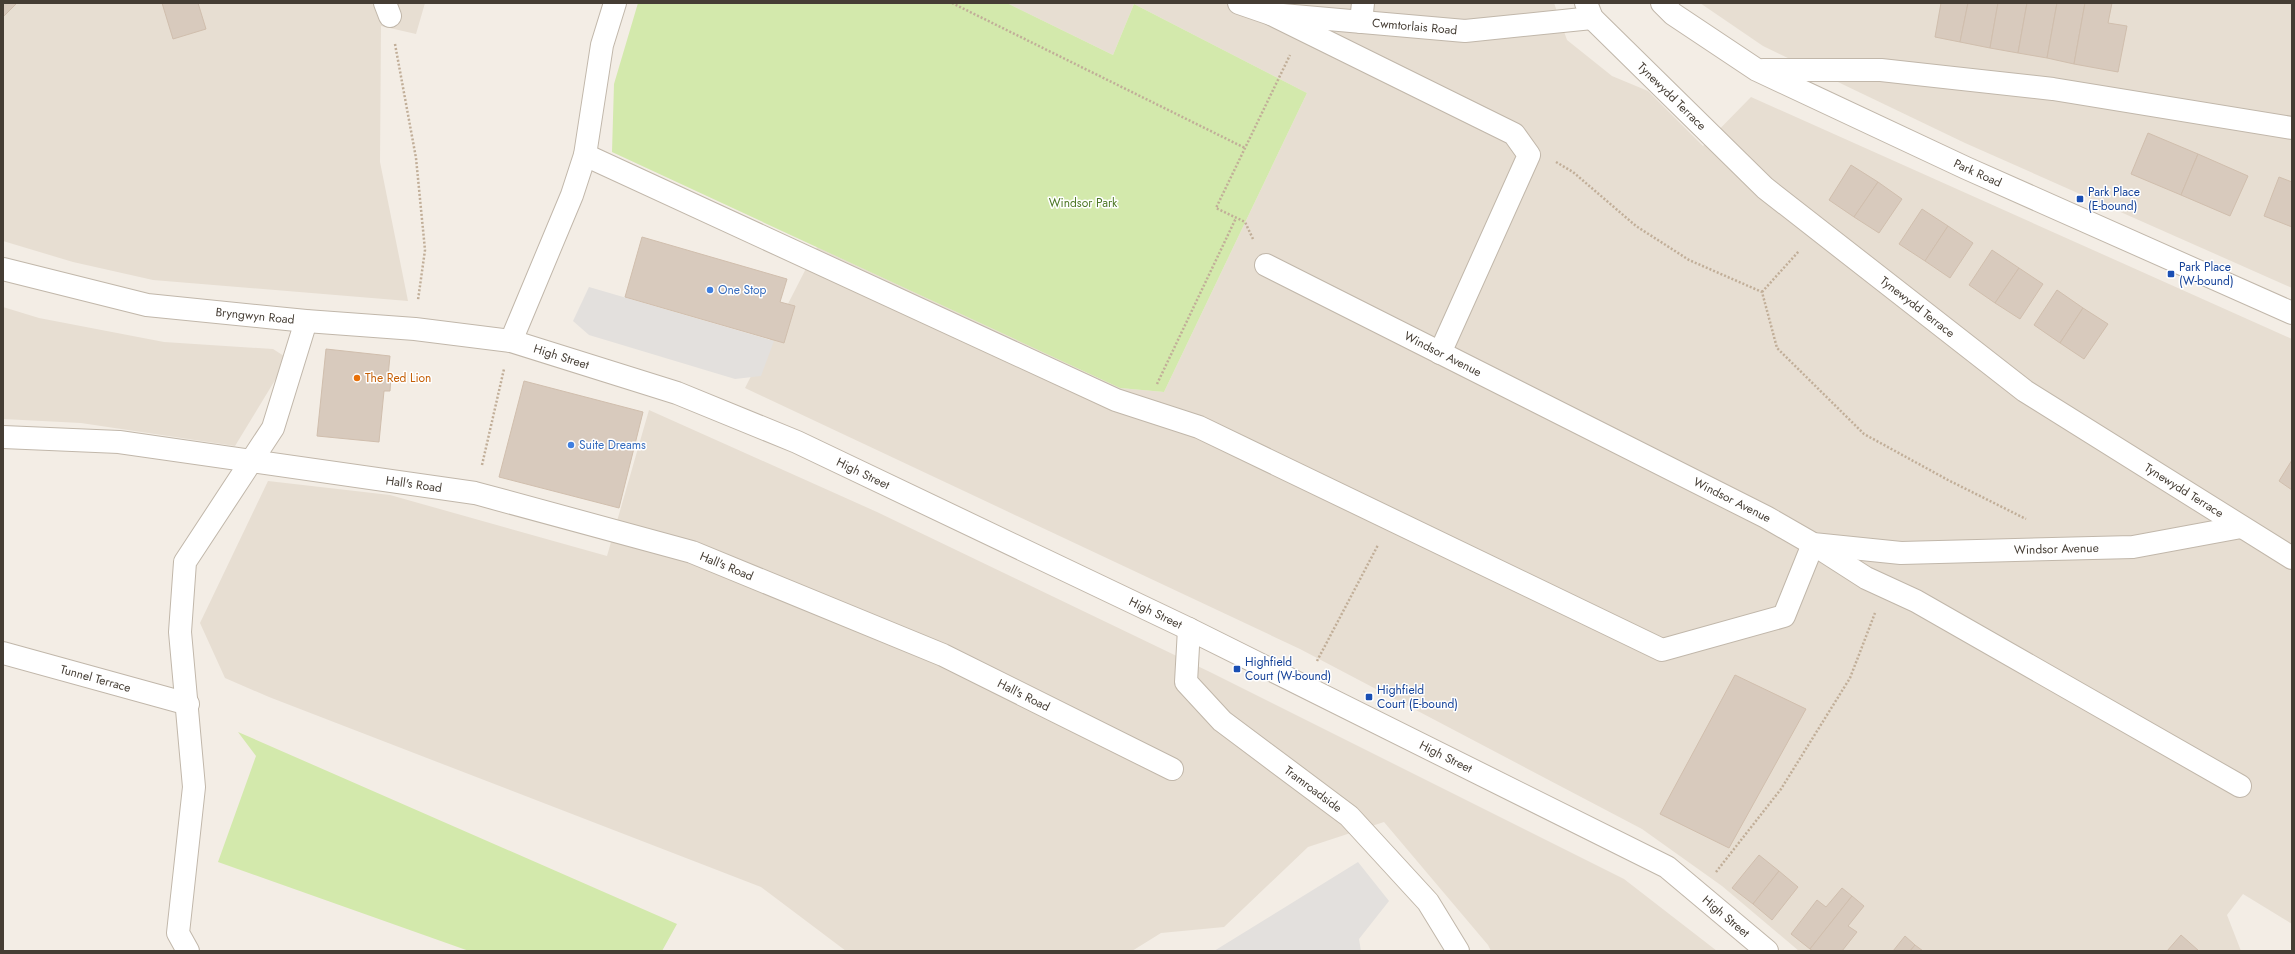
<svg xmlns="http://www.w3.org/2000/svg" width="2295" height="954" viewBox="0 0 2295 954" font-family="Jost,sans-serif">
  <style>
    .residential { fill: #e7ded2 }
    .green { fill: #d3e9ac }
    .parking { fill: #e3e0dd }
    .building { fill: #d8cabd; stroke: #d0bead }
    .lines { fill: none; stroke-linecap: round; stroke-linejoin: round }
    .minor-casing { stroke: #c1b7aa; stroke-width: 24 }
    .path { stroke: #c1ae98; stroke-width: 2.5; stroke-dasharray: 2 2; stroke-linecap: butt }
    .minor { stroke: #fff; stroke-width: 22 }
    .transit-dot { fill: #1a4fb4; stroke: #fff; stroke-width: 1.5 }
    .shop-dot { fill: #3f7fe0; stroke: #fff; stroke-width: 1.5 }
    .food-dot { fill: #e8710a; stroke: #fff; stroke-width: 1.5 }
    .labels { text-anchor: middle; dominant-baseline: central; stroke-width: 3; stroke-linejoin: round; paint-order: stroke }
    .street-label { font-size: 12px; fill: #453d34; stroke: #fff }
    .transit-label { font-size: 12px; fill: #164399; stroke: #fff; text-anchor: start }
    .park-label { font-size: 12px; fill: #4d7826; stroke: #fff }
    .shop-label { font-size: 12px; fill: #366cbe; stroke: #fff; text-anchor: start }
    .food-label { font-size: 12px; fill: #c56008; stroke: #fff; text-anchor: start }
  </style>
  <rect width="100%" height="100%" fill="#f3ede5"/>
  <g class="residential">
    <path d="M3,3H425L416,34L381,26L380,162L408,301L153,280L73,262L3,241Z"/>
    <path d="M1007,3H1554L1567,40L1612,76L1648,91L1703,146L1751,97L2292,339V924L2243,894L2227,915L2241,951H1799L1722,886L1642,829L1300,649L745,388L817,247L1120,388L1164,392L1307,93L1134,4L1113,55Z"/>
    <path d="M1700,3H2292V288L1965,143L1763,46Z"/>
    <path d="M3,307L39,318L164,342L273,349L284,356L283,367L235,446L81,423L3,419Z"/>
    <path d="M649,410L877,512L1212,673L1624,879L1717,951H1491L1488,945L1384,822L1308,847L1224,927L1161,933L1132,951H846L761,887L269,697L225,678L200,623L268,481L390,495L607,556Z"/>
  </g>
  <g class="green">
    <path d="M638,3H1007L1113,55L1134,4L1307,93L1164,392L1120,388L612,152L614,84Z"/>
    <path d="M238,732L677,924L662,951H469L218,862L256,756Z"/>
  </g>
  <g class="parking">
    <path d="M589,287L774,341L761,376L735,379L589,335L573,321Z"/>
    <path d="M1358,862L1389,901L1359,939L1361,951H1214Z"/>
  </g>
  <g class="building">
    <path d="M3,3H17L3,17Z"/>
    <path d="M162,3H198L206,29L173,39Z"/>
    <path d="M1941,3H1968L1960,42L1935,37Z"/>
    <path d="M1968,3H1998L1990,48L1960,42Z"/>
    <path d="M1998,3H2027L2018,53L1990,48Z"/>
    <path d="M2027,3H2057L2047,58L2018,53Z"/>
    <path d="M2057,3H2085L2074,64L2047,58Z"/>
    <path d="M2085,3H2112L2108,23L2127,26L2118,72L2074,64Z"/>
    <path d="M2148,133L2198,154L2181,195L2131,174Z"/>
    <path d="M2198,154L2248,176L2230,216L2181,195Z"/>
    <path d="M1851,165L1878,182L1854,217L1829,200Z"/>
    <path d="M2279,177L2292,182V227L2264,216Z"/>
    <path d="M1878,182L1902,199L1879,233L1854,217Z"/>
    <path d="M1922,209L1948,226L1925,261L1899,244Z"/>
    <path d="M1948,226L1973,243L1950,278L1925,261Z"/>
    <path d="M642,237L787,279L780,302L795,306L784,343L625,297Z"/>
    <path d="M1992,250L2019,268L1995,303L1969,285Z"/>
    <path d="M2019,268L2043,284L2020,319L1995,303Z"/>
    <path d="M2057,290L2083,308L2060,343L2034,325Z"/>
    <path d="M2083,308L2108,324L2084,359L2060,343Z"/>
    <path d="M326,349L390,356L388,376H391L390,391H384L379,442L317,436Z"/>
    <path d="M524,381L643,412L619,508L499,477Z"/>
    <path d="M2292,460V490L2279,481Z"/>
    <path d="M1735,675L1806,709L1729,848L1660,814Z"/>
    <path d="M1759,855L1779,871L1753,904L1732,888Z"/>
    <path d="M1779,871L1798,887L1772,920L1753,904Z"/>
    <path d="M1842,888L1852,896L1810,949L1791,934L1817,900L1826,907Z"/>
    <path d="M1852,896L1864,906L1848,926L1857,932L1842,951H1813L1810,949Z"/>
    <path d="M2181,935L2199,951H2167Z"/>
    <path d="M1905,936L1915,945L1910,951H1893Z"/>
    <path d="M1915,945L1923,951H1910Z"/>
  </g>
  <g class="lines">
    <defs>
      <g id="minor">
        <path d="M385,3L390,16"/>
        <path id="s1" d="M1239,3L1271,14L1465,31L1592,18"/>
        <path id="s2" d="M1586,3L1592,18L1765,188L2025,391L2292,558"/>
        <path id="s3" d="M1662,3L1673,14L1757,70L1966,168L2292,313"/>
        <path d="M1271,14L1514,134L1529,155L1440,353"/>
        <path d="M1361,22L1363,3"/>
        <path d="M1763,70H1881L1926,75L2053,89L2292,128"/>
        <path d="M585,155L1116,400L1199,427L1662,650L1784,616L1813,544L1866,578L1916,601L2240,786"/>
        <path id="s4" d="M1266,265L1766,517L1813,544L1901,553L2133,547L2241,527"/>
        <path id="s5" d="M3,269L147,305L306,321L415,329L511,341L677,393L797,442L1189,629L1667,867L1767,951"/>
        <path d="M511,341L572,195L585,155L602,45L615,3"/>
        <path id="s6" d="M3,437L119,442L475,493L692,552L943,655L1172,769"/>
        <path id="s7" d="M1189,629L1186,682L1222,721L1349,816L1428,902L1458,951"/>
        <path id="s8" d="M3,653L188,704"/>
        <path d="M188,951L178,933L194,787L180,632L185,562L273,428L306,321"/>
      </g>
    </defs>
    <use href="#minor" class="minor-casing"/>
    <g class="path">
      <path d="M952,3L1245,148"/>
      <path d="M395,44L416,158L425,250L418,300"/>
      <path d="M1556,162L1573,172L1636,226L1689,260L1762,292L1777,348L1864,434L1948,480L2026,519"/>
      <path d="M1253,239L1245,222L1216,208L1290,55"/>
      <path d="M1762,292L1799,251"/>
      <path d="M1157,384L1236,218"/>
      <path d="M482,465L504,369"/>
      <path d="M1317,661L1378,545"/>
      <path d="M1716,872L1781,789L1850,678L1875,613"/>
    </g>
    <use href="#minor" class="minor"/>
  </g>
  <g class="transit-dot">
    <rect x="2076" y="195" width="8" height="8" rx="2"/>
    <rect x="2167" y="270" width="8" height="8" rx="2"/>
    <rect x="1233" y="665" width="8" height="8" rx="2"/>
    <rect x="1365" y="693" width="8" height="8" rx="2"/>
  </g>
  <g class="shop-dot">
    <circle cx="710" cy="290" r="4"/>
    <circle cx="571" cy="445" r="4"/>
  </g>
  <circle class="food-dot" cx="357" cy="378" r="4"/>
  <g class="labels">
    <g class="street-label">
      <text stroke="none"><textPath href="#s1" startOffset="178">Cwmtorlais Road</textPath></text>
      <text stroke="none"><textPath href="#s2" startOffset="128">Tynewydd Terrace</textPath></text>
      <text stroke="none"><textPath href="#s3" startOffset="360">Park Road</textPath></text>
      <text stroke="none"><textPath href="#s2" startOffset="452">Tynewydd Terrace</textPath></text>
      <text stroke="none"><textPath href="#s5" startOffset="257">Bryngwyn Road</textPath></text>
      <text stroke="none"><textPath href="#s4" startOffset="198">Windsor Avenue</textPath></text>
      <text stroke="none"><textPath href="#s5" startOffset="567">High Street</textPath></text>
      <text stroke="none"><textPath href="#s5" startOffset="891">High Street</textPath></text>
      <text stroke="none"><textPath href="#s6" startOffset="414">Hall's Road</textPath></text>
      <text stroke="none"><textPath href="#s2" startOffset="776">Tynewydd Terrace</textPath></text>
      <text stroke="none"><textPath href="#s4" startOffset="522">Windsor Avenue</textPath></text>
      <text stroke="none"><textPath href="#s4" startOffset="858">Windsor Avenue</textPath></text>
      <text stroke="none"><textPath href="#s6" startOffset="738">Hall's Road</textPath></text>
      <text stroke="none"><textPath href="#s5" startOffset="1215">High Street</textPath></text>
      <text stroke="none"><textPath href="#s8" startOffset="96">Tunnel Terrace</textPath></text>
      <text stroke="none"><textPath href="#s6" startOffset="1062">Hall's Road</textPath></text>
      <text stroke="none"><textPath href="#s5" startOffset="1539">High Street</textPath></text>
      <text stroke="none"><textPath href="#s7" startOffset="220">Tramroadside</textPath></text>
      <text stroke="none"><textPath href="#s5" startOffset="1863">High Street</textPath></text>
    </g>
    <g class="transit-label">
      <text x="2088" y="192">Park Place<tspan x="2088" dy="14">(E-bound)</tspan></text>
      <text x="2179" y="267">Park Place<tspan x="2179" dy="14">(W-bound)</tspan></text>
      <text x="1245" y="662">Highfield<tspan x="1245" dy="14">Court (W-bound)</tspan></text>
      <text x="1377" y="690">Highfield<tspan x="1377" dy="14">Court (E-bound)</tspan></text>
    </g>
    <g class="park-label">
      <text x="1083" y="203">Windsor Park</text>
    </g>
    <g class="shop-label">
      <text x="718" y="290">One Stop</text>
      <text x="579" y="445">Suite Dreams</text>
    </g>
    <g class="food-label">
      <text x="365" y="378">The Red Lion</text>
    </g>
  </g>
  <rect width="2295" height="954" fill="none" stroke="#453d34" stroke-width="8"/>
</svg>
